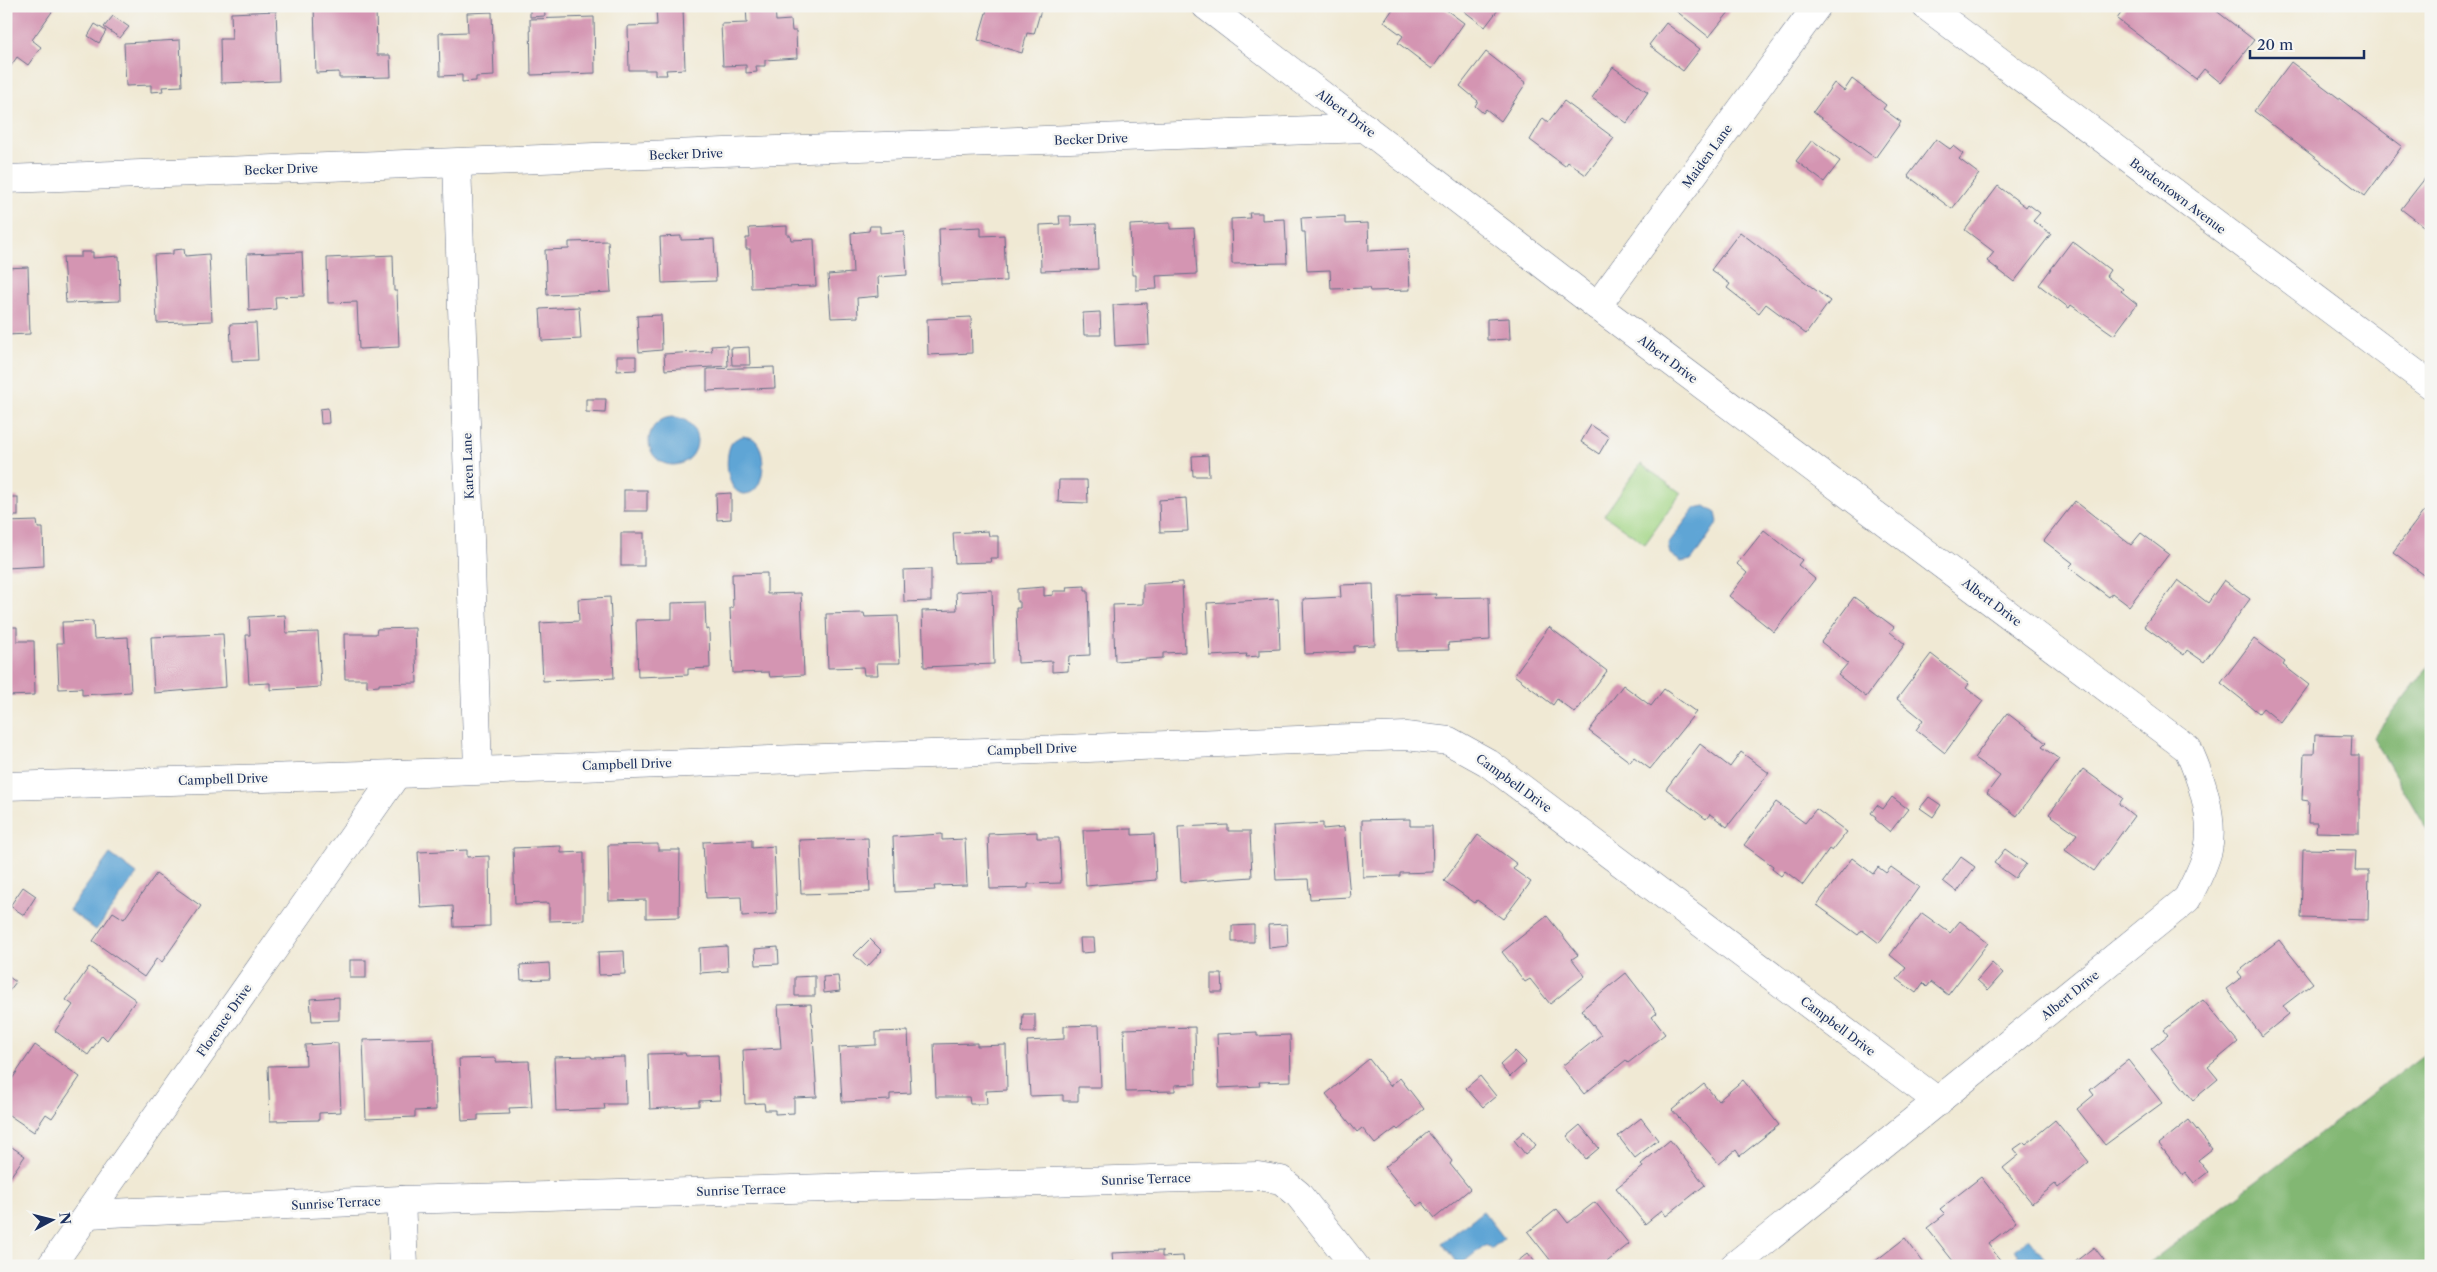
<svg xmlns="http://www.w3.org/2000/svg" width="2437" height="1272" viewBox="0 0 2437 1272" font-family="'Libre Caslon Text',serif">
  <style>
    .green { fill: #a3d686; stroke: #5f8272 }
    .forest { fill: #82b773; stroke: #4e7368 }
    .water { fill: #5fa5d5; stroke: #3d6a9a }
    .building { fill: #d495b2 }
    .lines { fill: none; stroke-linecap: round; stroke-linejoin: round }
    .minor-casing { stroke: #667087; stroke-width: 29 }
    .tertiary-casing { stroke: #667087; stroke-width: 29 }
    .minor { stroke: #fff; stroke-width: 28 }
    .tertiary { stroke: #fff; stroke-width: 28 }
    .labels { text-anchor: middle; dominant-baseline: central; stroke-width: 5; stroke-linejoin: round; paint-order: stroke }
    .street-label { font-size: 12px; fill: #1b2f5e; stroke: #f6f6f2 }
  </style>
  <rect width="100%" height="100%" fill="#f6f6f2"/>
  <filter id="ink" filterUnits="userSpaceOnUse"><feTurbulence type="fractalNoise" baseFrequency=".02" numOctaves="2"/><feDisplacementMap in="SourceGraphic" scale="10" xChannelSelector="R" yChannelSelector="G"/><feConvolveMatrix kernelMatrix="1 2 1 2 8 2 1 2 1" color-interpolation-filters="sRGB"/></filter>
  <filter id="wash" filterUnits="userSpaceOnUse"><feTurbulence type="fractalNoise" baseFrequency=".0096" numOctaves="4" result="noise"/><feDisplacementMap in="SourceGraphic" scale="20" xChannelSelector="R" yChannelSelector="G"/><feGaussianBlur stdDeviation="1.12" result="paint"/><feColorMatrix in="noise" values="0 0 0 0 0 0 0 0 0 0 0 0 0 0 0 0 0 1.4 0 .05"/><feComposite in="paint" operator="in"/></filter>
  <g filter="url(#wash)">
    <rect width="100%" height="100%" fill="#f0e9d4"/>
    <path class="green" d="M1641,464L1681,493L1645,544L1604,515Z"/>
    <g class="forest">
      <path d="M2431,663V837L2373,737Z"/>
      <path d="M2431,1049V1266H2145Z"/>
    </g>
    <g class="water">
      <circle cx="673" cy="441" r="24"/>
      <path d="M743,436C747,437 751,437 754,439C767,449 767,493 745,494C726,494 724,457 731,444C734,439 738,438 743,436Z"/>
      <path d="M1705,506L1716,513L1718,522L1692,560L1681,562L1670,554L1668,544L1695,508Z"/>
      <path d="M110,854L137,874L96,930L69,910Z"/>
      <path d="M1483,1211L1504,1238L1491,1249L1486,1244L1459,1266L1442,1243Z"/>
      <path d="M2028,1238L2051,1266H2005L2019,1255L2014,1250Z"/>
    </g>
    <g id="blocks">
      <g class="building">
        <path d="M6,6H56L32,40L41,47L28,65L17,57L6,73Z"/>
        <path d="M314,6H376L377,55H390L391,77L339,78V72L316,73Z"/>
        <path d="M530,6H544L545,16L530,17Z"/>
        <path d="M746,6H775L776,21L791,20L792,31H796L797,58L765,60V66H756L757,72L746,73V65L723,66L721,24L747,23Z"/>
        <path d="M988,6H1042L1034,34L1027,33L1022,53L978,40Z"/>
        <path d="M1395,6H1441L1464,23L1432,69L1398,43L1403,36L1384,22Z"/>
        <path d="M1462,6H1501L1485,27L1464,11L1465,9Z"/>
        <path d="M1670,6H1734L1709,37Z"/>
        <path d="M2126,6H2210L2254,40L2221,83L2204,69L2196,79L2117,19Z"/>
        <path d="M656,8H683L685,69L666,70L667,75H655V70H629L628,26L657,25Z"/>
        <path d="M276,11L279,81L221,83L220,39H232L231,13Z"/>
        <path d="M492,12L494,76L476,77V81L462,82V75L440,76L439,33L468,32L467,13Z"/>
        <path d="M113,16L129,27L120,38L104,27Z"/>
        <path d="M594,17L595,73L531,75L530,19Z"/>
        <path d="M1666,23L1700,49L1683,71L1649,45Z"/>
        <path d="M95,24L106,31L99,43L88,36Z"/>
        <path d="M180,40L182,86L162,87L163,91L151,92V85L126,86L124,43Z"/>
        <path d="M1486,52L1526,83L1501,121L1486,109L1483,113L1475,106L1478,101L1460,86Z"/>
        <path d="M2291,62L2402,146L2365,196L2254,111Z"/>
        <path d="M1613,67L1648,92L1627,123L1592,98Z"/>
        <path d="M1852,79L1886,105L1883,109L1901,122L1875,158L1813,112L1834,83L1844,91Z"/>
        <path d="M1564,101L1614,138L1586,175L1568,162L1565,166L1530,140L1543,118L1548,122Z"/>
        <path d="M1936,139L1950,149L1953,146L1963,154L1959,159L1979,174L1952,209L1908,176Z"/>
        <path d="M1812,140L1840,161L1824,182L1796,161Z"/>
        <path d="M2430,172H2431V232L2401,209Z"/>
        <path d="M1998,186L2026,207L2028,204L2040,213L2033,221L2051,234L2014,282L1987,261L1994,252L1965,230Z"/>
        <path d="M1249,213H1262V220L1285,219L1287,263L1232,264L1231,219L1250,218Z"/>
        <path d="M1059,216H1071V225L1096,224L1098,269L1041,271L1040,225L1060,224Z"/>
        <path d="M1345,216V224L1368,223L1369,251L1408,249L1410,290L1370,291L1369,288L1331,289L1330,270L1307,271L1305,232H1302L1301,218Z"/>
        <path d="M1170,223V229L1194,228L1197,274L1156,276L1157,289L1136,290V275H1132L1130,225Z"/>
        <path d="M787,226V235H790L791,240L814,239L816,286L751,288L750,249H746V238H750L749,228Z"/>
        <path d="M870,226H880V233L904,231L907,275L878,277L879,296L857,298L858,317L831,318L828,275L853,273L851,233L869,231Z"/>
        <path d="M981,227V236L1004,235L1006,281L941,284L939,229Z"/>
        <path d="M1740,232L1830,301L1806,334L1766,304L1759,313L1727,288L1730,284L1711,270Z"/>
        <path d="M681,236V240L714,239L716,281L662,283L660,237Z"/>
        <path d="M608,241L611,292L547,295L545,250L569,249V242Z"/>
        <path d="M2072,241L2110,270L2106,276L2123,289L2121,291L2137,304L2114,335L2071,305L2069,308L2039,285Z"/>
        <path d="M184,249L185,256L209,254L212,321L157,323L154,255L173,254V250Z"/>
        <path d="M81,252H93V258L119,256L120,301L66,303L63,257H81Z"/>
        <path d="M302,252L304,296L275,297L276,309L249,311L247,254Z"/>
        <path d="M393,255L394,291H397L399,347L359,349L357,302L328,303L327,258Z"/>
        <path d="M28,267L30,334L6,335V268Z"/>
        <path d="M1147,303L1149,344L1115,346L1113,305Z"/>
        <path d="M579,307L581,339L542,341L540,309Z"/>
        <path d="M1100,312L1101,335H1084L1083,313Z"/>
        <path d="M661,315L662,350L639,352L637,316Z"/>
        <path d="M971,317L972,353L928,355L927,319Z"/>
        <path d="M1509,318L1510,339L1487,340V319Z"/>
        <path d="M256,323L258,360L232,361L230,324Z"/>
        <path d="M727,345L728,366L665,370L664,354L712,351L711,346Z"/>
        <path d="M749,347L750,365H732L731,348Z"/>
        <path d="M617,356H636V370L617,371Z"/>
        <path d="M774,367L775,388L707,391V369Z"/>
        <path d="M586,399H606L605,413L586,412Z"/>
        <path d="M328,408L329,423L321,424L320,409Z"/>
        <path d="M1591,425L1609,437L1599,454L1581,442Z"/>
        <path d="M1208,455L1209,476H1193L1192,456Z"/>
        <path d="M1059,480H1087L1088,503L1058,502Z"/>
        <rect x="624" y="490" width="23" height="21"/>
        <path d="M731,493V519L717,520L716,494Z"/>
        <rect x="6" y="497" width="12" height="19"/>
        <path d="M1186,498L1188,531L1160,532L1159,500Z"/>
        <path d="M2075,501L2131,545L2141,533L2169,554L2129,606L2112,593L2109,597L2069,567L2073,563L2044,541Z"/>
        <path d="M2424,511L2431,516V580L2393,552Z"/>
        <path d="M37,521L38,528H43L44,566L6,568V522Z"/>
        <path d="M1764,530L1802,560L1798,565L1815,579L1774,632L1729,596L1747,573L1737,564Z"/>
        <path d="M988,531L989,536H998V558H990L991,562L955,563L953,533Z"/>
        <rect x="621" y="533" width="23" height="33"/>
        <path d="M931,569V601L904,602L903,570Z"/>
        <path d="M767,573V594L801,593L804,675L770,677L769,672L733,673L730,608H733L732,574Z"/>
        <path d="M2178,580L2208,603L2224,580L2250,599L2204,662L2187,650L2184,655L2144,626Z"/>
        <path d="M1182,582L1185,652L1163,653V658L1115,661L1113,605L1143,604V584Z"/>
        <path d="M1373,584L1375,645L1354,646V652L1305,654L1303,599L1341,597L1340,585Z"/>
        <path d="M1085,586V590H1088L1090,655L1069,656L1068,671L1052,672V661L1018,663L1016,608H1020V602H1017V589L1044,587V596L1053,595V591H1067L1066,587Z"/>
        <path d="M992,590L994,664L924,667L922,611L957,610L956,592Z"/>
        <path d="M1436,594L1435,598L1489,597L1490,640L1448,643L1449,650L1398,651L1397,595Z"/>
        <path d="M610,597L614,678L543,681L540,623L579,621L578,599Z"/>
        <path d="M1854,597L1894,627L1890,632L1905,644L1866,697L1838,675L1848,663L1821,642Z"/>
        <path d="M1278,599L1280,649L1259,650V656L1246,657L1247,654L1210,656L1207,603Z"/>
        <path d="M705,602L706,630L709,629L710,668L688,669V675L638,677L636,620L672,619V603Z"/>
        <path d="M864,613L865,617L898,616L900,663H877L878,675H864L863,667L828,668L826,614Z"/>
        <path d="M285,615L286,633L318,632L321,687L270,690V683L249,684L246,635H250L249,617Z"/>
        <path d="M93,621L94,639L128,637L131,692L82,695V688L59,689L57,643H63L62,622Z"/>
        <path d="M6,627H17V641H34L35,695L6,696Z"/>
        <path d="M1549,627L1607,671L1575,713L1557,699L1553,705L1514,675Z"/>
        <path d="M415,628L417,683L379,684V686L367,687V679H345L344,634H376L377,629Z"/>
        <path d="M223,634L226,687L154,693L151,637Z"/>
        <path d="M2254,639L2285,662L2283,665L2309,685L2281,723L2263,708L2259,713L2221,683Z"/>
        <path d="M1931,654L1969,684L1966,688L1983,701L1945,753L1916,730L1923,720L1897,699Z"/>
        <path d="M1623,685L1651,706L1664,689L1696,712L1650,769L1634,757L1630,762L1589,731Z"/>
        <path d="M2007,713L2046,743L2042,747L2059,759L2017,816L1987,793L2000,776L1974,758Z"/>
        <path d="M2315,735L2352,736L2351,755H2359V833L2316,832L2317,823H2308L2309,801L2302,800L2304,754H2314Z"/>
        <path d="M1700,744L1730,767L1741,752L1769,773L1727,827L1710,814L1706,819L1666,789Z"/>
        <path d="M2083,769L2123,798L2119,804L2134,816L2094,871L2065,850L2077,834L2049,814Z"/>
        <path d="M1892,797L1908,809L1890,832L1875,819L1876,817L1871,813L1877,805L1883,809Z"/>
        <path d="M1929,797L1941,805L1933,817L1920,808Z"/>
        <path d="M1776,802L1805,823L1816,809L1847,832L1832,851L1829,849L1803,885L1785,871L1781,876L1772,869L1773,866L1744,845Z"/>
        <path d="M1410,819V826H1432L1433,872L1400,873V876L1363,877L1362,820Z"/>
        <path d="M1323,823V829L1344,827L1350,897L1310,899L1308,879L1276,880L1273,826Z"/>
        <path d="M1228,825V831H1250L1252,877L1181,882L1178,827Z"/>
        <path d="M1132,829V835L1154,834L1156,880L1086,886L1083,830Z"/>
        <path d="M1037,832V838H1059L1061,883L1028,884V888L990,889L988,834Z"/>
        <path d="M942,834V840L965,839L967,885L934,886L935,890L895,892L893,837Z"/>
        <path d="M1478,835L1517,864L1513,869L1531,882L1503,919L1477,900L1475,903L1444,881Z"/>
        <path d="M868,838L870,892L801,894L799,840Z"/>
        <path d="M752,840V848L774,846L777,914L742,916L741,897L706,898L703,842Z"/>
        <path d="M658,844V850H680L679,917L646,918V900L609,901L608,845Z"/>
        <path d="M561,846V853L584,852V920L549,921V903L515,904L513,848Z"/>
        <path d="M2005,849L2026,864L2015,878L1994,863Z"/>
        <path d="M2303,849L2356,850L2355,871H2369L2368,920L2301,918Z"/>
        <path d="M467,850V857L489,856L490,926L454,927L453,906L421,908L418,852Z"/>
        <path d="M1961,857L1975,867L1957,892L1943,881Z"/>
        <path d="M1852,858L1873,874L1878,867L1886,873L1891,867L1919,887L1879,943L1862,930L1858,935L1817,905Z"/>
        <path d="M156,874L201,906L162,962L157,958L144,977L93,941L113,912L124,919Z"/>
        <path d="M23,887L36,896L24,915L10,906Z"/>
        <path d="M1922,913L1950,933L1960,921L1988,943L1948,995L1931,982L1927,987L1923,983L1916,993L1897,979L1906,968L1890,955Z"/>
        <path d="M1547,916L1578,955L1572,959L1585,976L1550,1004L1530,979L1525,982L1502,952Z"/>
        <path d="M1287,924L1288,946L1269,948L1268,925Z"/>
        <path d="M1254,925V942H1232V926Z"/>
        <path d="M1080,938H1094L1095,952L1081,953Z"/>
        <path d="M870,939L882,951L867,967L854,955Z"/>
        <path d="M2279,940L2313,983L2283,1006L2289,1014L2262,1036L2226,989L2242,977L2238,972Z"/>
        <path d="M727,946L728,971L700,973L699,948Z"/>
        <path d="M778,947L779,964L756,965L755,949Z"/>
        <path d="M624,951L625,974L599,975L598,952Z"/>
        <rect x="350" y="960" width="16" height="18"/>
        <path d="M549,963L550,979L521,980L520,965Z"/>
        <path d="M1992,963L2003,973L1988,990L1977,980Z"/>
        <path d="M89,967L136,1000L107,1040L102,1035L88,1055L55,1031L73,1005L66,1000Z"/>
        <path d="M1626,973L1657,1013L1652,1017L1665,1034L1628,1063L1626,1060L1584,1094L1562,1066L1601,1035L1581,1010Z"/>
        <path d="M1211,974H1222L1223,992H1211Z"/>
        <path d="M6,975L16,982L6,995Z"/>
        <path d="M815,976V996H795V977Z"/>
        <path d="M838,976L840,991L824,993L823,977Z"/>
        <path d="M339,997V1020L312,1021L310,999Z"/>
        <path d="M2203,1000L2238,1042L2208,1067L2218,1079L2193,1100L2151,1049L2168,1035L2164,1030Z"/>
        <path d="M811,1004L817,1097L794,1098V1113L775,1114V1110H765L764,1103L745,1104L743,1050L781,1048L778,1005Z"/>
        <path d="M1023,1014H1035V1032H1022Z"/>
        <path d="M1099,1025L1101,1087H1078V1101H1063V1095L1030,1096L1027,1041L1064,1039V1026Z"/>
        <path d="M1195,1027L1196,1084L1175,1085V1091L1126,1092L1124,1029Z"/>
        <path d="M908,1031L911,1093L890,1094V1100L842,1102L839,1047L876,1045V1032Z"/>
        <path d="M1257,1032V1036L1290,1035L1291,1081L1259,1082L1260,1086L1219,1088L1217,1034Z"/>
        <path d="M434,1038L436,1110L415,1111V1117L366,1119L363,1040Z"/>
        <path d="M338,1043L341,1112L319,1113V1120L270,1121L268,1066L306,1065L305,1045Z"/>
        <path d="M977,1043V1046L1006,1045L1007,1090L986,1091L987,1104H970L969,1097H936L934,1044Z"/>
        <path d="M35,1045L80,1077L52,1118L46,1114L34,1132L6,1113V1088Z"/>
        <path d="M1515,1051L1526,1062L1510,1077L1500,1065Z"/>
        <path d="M685,1053L686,1056L718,1055L720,1100L699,1101V1106L650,1109L648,1054Z"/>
        <path d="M591,1056L592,1058L625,1057L626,1104H604L605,1109L556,1111L554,1057Z"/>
        <path d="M496,1058V1062L529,1061L532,1107L509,1108L510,1114L478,1115V1120L462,1121L459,1059Z"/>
        <path d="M1369,1059L1390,1086L1400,1078L1424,1109L1398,1130L1396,1128L1375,1144L1362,1128L1357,1132L1326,1094Z"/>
        <path d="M2128,1060L2162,1103L2105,1145L2077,1109L2094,1095L2090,1090Z"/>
        <path d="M1480,1076L1496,1096L1483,1107L1466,1088Z"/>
        <path d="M1743,1080L1779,1125L1740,1156L1736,1150L1719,1164L1672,1110L1704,1084L1718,1101Z"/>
        <path d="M1641,1118L1658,1140L1635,1158L1618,1136Z"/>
        <path d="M2055,1120L2089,1162L2058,1188L2055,1184L2032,1203L2003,1168L2019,1155L2014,1149L2024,1142L2026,1144Z"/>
        <path d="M2189,1120L2212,1149L2198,1160L2208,1172L2194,1183L2185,1172L2183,1175L2159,1144Z"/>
        <path d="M1580,1125L1599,1148L1586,1159L1567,1136Z"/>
        <path d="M1524,1131L1536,1145L1525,1154L1514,1140Z"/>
        <path d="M1428,1132L1452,1161L1450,1164L1470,1189L1435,1218L1422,1202L1417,1206L1385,1167Z"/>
        <path d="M1670,1140L1705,1185L1666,1216L1662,1210L1645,1224L1616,1188L1643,1167L1641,1164Z"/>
        <path d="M6,1143L25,1156L6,1183Z"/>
        <path d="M1981,1177L2016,1222L1988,1244L2001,1261L1995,1266H1957L1927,1228L1945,1214L1940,1209Z"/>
        <path d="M1595,1202L1629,1244L1602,1266H1555L1528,1232L1557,1209L1568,1223Z"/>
        <path d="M1905,1238L1926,1266H1869Z"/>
        <path d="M2094,1247L2104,1260L2096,1266H2078L2075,1262Z"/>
        <path d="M1162,1251V1257L1183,1256L1184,1266H1113L1112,1253Z"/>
        <path d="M1528,1253L1538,1266H1512Z"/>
        <path d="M1075,1262L1076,1266H1026V1263Z"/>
      </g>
    </g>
  </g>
  <g filter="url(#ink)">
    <use href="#blocks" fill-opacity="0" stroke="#667087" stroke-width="1"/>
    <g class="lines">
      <defs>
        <g id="minor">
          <path d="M1206,6L1597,306L2188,749C2201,778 2215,817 2208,850C2204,867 2195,883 2187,899L1734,1266"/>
          <path d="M457,163L478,769"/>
          <path d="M6,179L1366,128"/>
          <path d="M1597,306L1817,6"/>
          <path d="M6,786L397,774L1406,736L1449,741L1487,762L1939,1102"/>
          <path d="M401,1200L404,1266"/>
          <path d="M88,1214L401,1200L1258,1176L1281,1180L1298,1194L1355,1266"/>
          <path d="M51,1266L397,774"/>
        </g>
        <path id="tertiary" d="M1926,6L2431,385"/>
      </defs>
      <use href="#minor" class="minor-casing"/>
      <use href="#tertiary" class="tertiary-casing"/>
      <use href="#minor" class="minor"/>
      <use href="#tertiary" class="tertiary"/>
    </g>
  </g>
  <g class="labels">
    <g class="street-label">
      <text transform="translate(1346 113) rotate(37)">Albert Drive</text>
      <text transform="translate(1091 139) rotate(-2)">Becker Drive</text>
      <text transform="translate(686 154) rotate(-2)">Becker Drive</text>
      <text transform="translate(1707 156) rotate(-54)">Maiden Lane</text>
      <text transform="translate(281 169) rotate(-2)">Becker Drive</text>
      <text transform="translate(2178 196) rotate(37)">Bordentown Avenue</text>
      <text transform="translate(1668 359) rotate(37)">Albert Drive</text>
      <text transform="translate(468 466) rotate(-92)">Karen Lane</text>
      <text transform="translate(1992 602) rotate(37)">Albert Drive</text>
      <text transform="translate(1032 749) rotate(-2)">Campbell Drive</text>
      <text transform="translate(627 764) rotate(-2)">Campbell Drive</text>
      <text transform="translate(223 779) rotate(-2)">Campbell Drive</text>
      <text transform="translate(1514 783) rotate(36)">Campbell Drive</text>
      <text transform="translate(2070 995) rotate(-39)">Albert Drive</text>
      <text transform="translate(224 1020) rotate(-55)">Florence Drive</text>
      <text transform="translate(1838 1026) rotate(37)">Campbell Drive</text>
      <text transform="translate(1146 1179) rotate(-2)">Sunrise Terrace</text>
      <text transform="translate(741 1190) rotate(-2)">Sunrise Terrace</text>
      <text transform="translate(336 1203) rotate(-3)">Sunrise Terrace</text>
    </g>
  </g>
  <rect width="2437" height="1272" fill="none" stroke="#f6f6f2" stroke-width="25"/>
  <g transform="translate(52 1220) rotate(83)" stroke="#f6f6f2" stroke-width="4" paint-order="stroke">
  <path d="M0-4L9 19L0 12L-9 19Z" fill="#1b2f5e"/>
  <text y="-8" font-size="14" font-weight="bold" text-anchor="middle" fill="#1b2f5e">N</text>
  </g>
  <path d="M2250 50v8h114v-8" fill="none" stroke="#1b2f5e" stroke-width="2.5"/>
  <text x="2257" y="50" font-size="15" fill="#1b2f5e" stroke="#f6f6f2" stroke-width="4" paint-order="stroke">20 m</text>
</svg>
